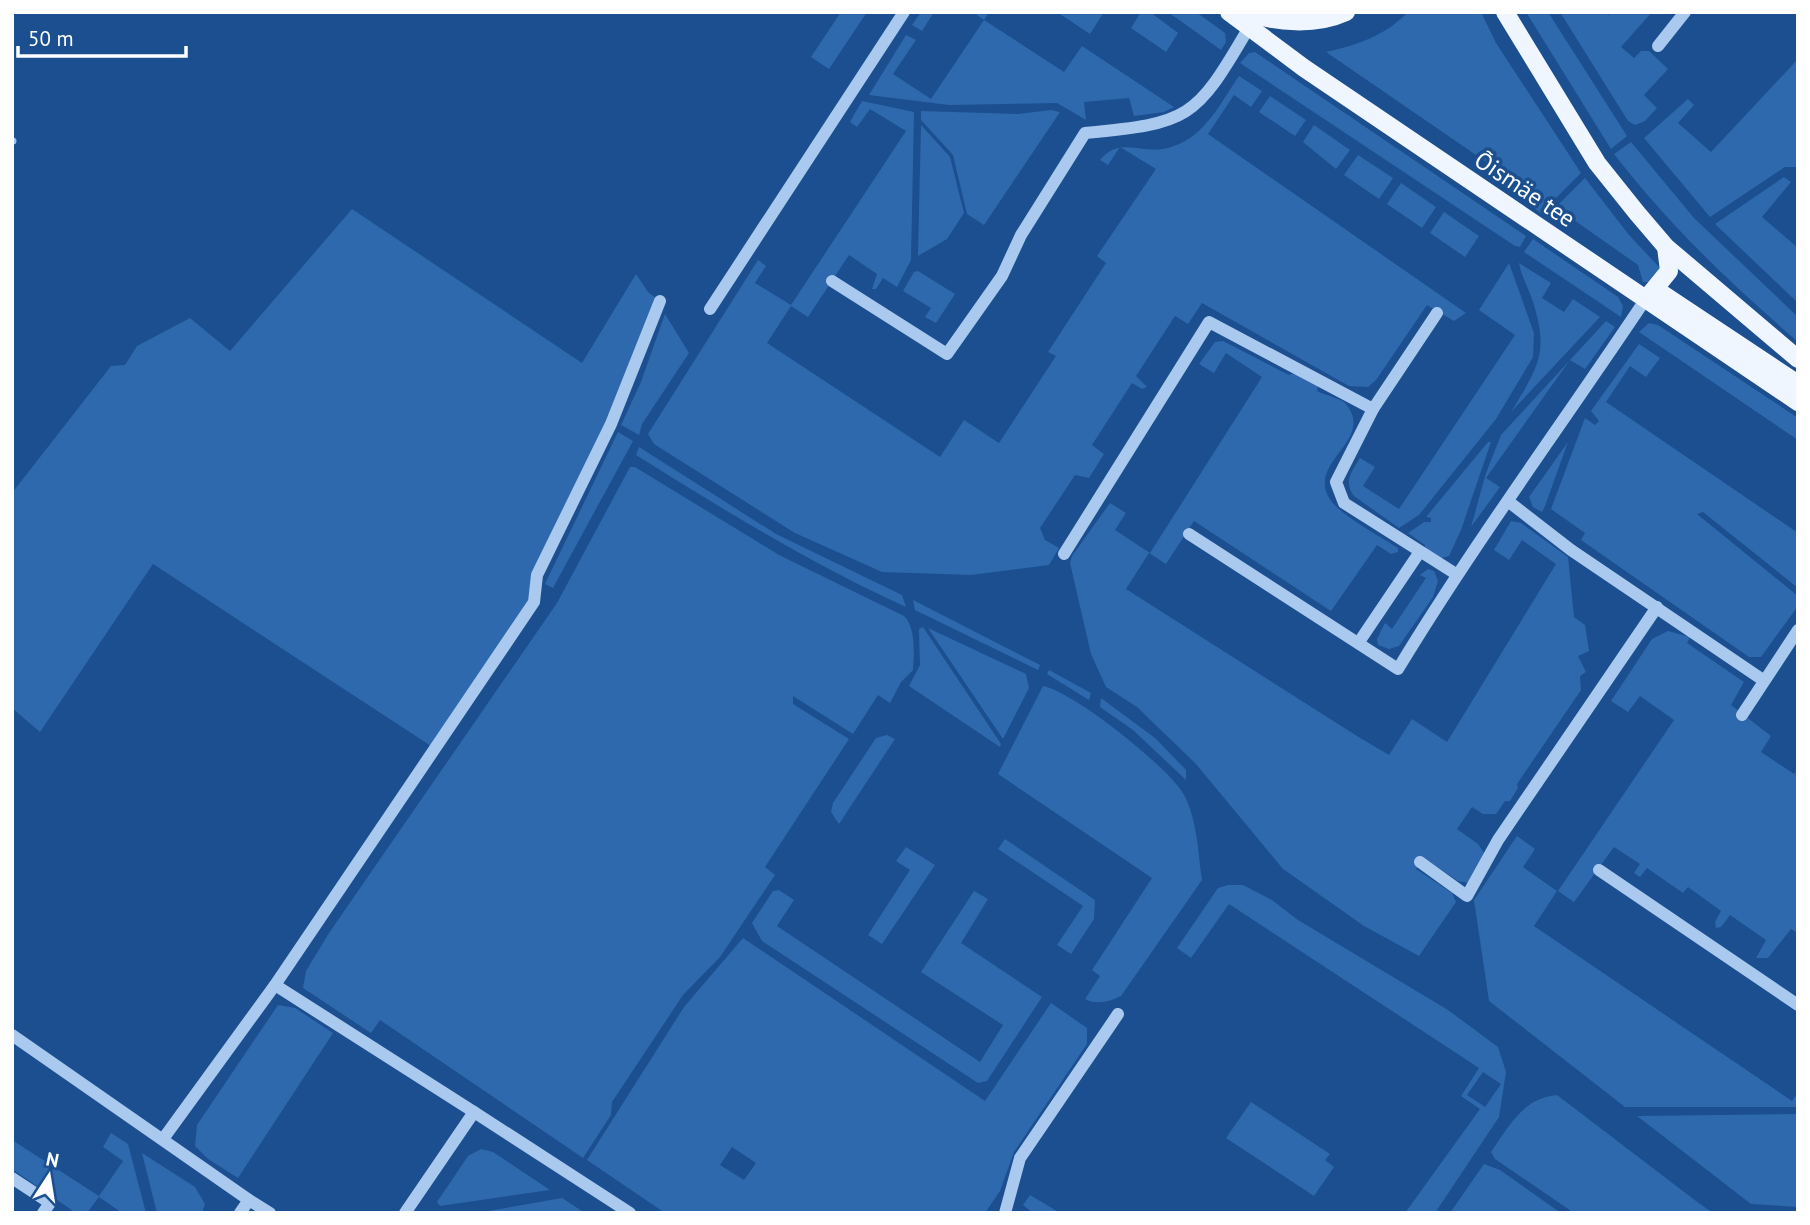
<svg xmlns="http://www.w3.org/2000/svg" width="1810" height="1225" viewBox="0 0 1810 1225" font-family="'PT Sans',sans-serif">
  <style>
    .green { fill: #2e69ad; fill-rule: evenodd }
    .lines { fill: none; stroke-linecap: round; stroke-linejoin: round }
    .stream { stroke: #9cc4f0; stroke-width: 7 }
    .minor { stroke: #a9c9ee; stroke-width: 12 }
    .major { stroke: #f0f6ff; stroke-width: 18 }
    .labels { text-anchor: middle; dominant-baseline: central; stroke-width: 7; stroke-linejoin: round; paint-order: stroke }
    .street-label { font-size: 24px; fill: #fff; stroke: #1b4f8f }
  </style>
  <rect width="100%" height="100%" fill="#1b4f8f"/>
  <g class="green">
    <path d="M841,12H867L829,69L811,57Z"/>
    <path d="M921,12H934L922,31L912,25Z"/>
    <path d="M973,12H989L984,20L1064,72L1082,46L1174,107L1164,112L1134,116L1129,98L1084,102L1086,120L1057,103L949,105L869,95L906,35L916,40L893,74L931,99L984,20Z"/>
    <path d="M1057,12H1104L1090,34Z"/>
    <path d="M1141,12H1150L1178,33L1166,52L1131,28Z"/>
    <path d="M1168,12H1196L1225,33L1226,42L1221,50Z"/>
    <path d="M1408,12H1481L1496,43L1581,173L1541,213L1502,186L1495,168L1326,52C1357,45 1385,36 1408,12Z"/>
    <path d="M1526,12H1548L1627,136L1611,149Z"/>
    <path d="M1560,12H1606L1608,15L1614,12H1652L1621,47L1634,58L1641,51H1649L1668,69L1644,95L1657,108L1645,121L1635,125L1628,121Z"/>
    <path d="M1255,52L1526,236L1520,247L1515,246L1240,63L1249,53Z"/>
    <path d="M1798,59V167H1785L1710,217L1644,138L1688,99L1694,105L1678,123L1711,152Z"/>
    <path d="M1239,76L1262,91L1251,107L1234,95L1208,134L1466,313L1454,321L1427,305L1376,380L1368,387L1349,386L1202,303L1188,324L1175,316L1136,376L1147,387L1142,389L1132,383L1092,445L1104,454L1089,478L1075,475L1040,528L1045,540L1059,548L1049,565L971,575L882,572L795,533L654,444L648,434L758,260L766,266L755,283L791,305L906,131L870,109L857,127L850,122L862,101L914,112L911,260L897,287L883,278L876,289H872L877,274L849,255L808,317L791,306L767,343L940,457L964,420L999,443L1056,356L1048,352L1106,263L1097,256L1156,169L1120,147L1108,165L1100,160C1121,134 1145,158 1174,146C1206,135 1221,102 1239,76Z"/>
    <path d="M1270,96L1306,120L1295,136L1259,112Z"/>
    <path d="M1051,110L1060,112L984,225L967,214L953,155L921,120V111L1018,114Z"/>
    <path d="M921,125L950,157L964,213L947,239L918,256Z"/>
    <path d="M1314,125L1350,150L1336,169L1303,142Z"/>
    <path d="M1631,142L1694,218L1798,317V342C1728,281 1671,227 1614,154Z"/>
    <path d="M1358,155L1393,178L1379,199L1344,175Z"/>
    <path d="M1784,177L1791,182L1762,217L1798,248V303L1715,224Z"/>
    <path d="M1585,178L1629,235L1659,267L1660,270L1650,282H1643L1638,265L1571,218L1554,222L1546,217Z"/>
    <path d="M1401,183L1436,207L1422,228L1387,204Z"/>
    <path d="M352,209L582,363L636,274L648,292L660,301L537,575L534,602L434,748L153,564L40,732L12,708V493L111,366L125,365L137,346L190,318L230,351Z"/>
    <path d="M1444,212L1479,236L1465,257L1430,233Z"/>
    <path d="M1533,239L1618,297L1623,306L1621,317L1524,252Z"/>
    <path d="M1509,263L1534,333L1533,357L1496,419L1419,515L1399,528L1354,496C1343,482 1352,471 1360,458L1375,467L1363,486L1399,509L1515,335L1479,310Z"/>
    <path d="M1519,263L1551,283L1542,298L1564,312L1573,299L1600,317L1511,412C1538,367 1550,353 1532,299C1528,287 1521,275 1519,263Z"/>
    <path d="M918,271L955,294L936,323L925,317L931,308L903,291L914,272Z"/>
    <path d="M665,314L689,353L642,424L639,435L621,425L641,382Z"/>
    <path d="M1606,321L1615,327L1585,369L1570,360L1486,478L1500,487L1471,527L1486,473L1501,435Z"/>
    <path d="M1649,323L1658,325L1798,418V440L1639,332Z"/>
    <path d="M1223,341L1289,375L1297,372L1318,386L1317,391C1324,395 1343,399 1346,404C1375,440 1310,460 1328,496C1337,514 1380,536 1398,548V552L1391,554L1377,545L1331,611L1194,521L1166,564L1149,553L1126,589L1357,736L1389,755L1412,719L1447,742L1556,564L1522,540L1509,560L1494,550L1511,521L1521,523L1568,557L1574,617L1585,625L1589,651L1578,656L1586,672L1580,676L1581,690L1517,784L1518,788L1510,801H1505L1496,814H1483L1472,807L1457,829L1478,844L1484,853L1469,883L1458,881L1424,858L1416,869L1452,893L1456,902L1419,956L1364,926L1283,869L1196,764L1137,707L1106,687L1091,654L1070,563L1072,556L1110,503L1126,513L1115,530L1150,553L1262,377L1226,353L1214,373L1199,364L1215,342Z"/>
    <path d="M1639,344L1660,358L1646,377L1630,366L1606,402L1798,533V588L1703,512L1697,514L1798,596V606L1761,657H1749L1581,540L1585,533L1551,509L1585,418L1595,425L1599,421L1591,411Z"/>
    <path d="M618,432L633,441L553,588L545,584Z"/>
    <path d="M1488,442H1491L1461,530L1449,556L1438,559L1425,551V545L1408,533L1424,522H1431V518L1426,517Z"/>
    <path d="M1568,442L1545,506L1542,512L1533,507L1529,497Z"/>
    <path d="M639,447L776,534L902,595L906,607C811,564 724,510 636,455Z"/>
    <path d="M630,467H635L779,555L904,616C916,627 914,655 913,670L901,682L890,703L878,695L853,734L793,696V704L849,739L765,867L775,875L720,957L683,995L612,1102L611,1115L583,1158L380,1020L371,1033L303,988L306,971L329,933L557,603Z"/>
    <path d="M1428,569L1434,571L1438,581L1433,597L1399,646L1389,649L1378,645L1377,639L1385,623L1392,629L1426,578L1420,575Z"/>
    <path d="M913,600L1040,665L1038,670L915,610Z"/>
    <path d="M923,627L1001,744L1000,747L909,686L920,665L919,629Z"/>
    <path d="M928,628L1026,674L1029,688L1003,739Z"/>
    <path d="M1668,631L1690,637L1687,643L1744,682L1731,705L1771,736L1761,752L1794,774L1798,769V933L1791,929L1768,958H1756L1766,940L1730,915L1721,927L1716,928L1715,922L1721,911L1688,887L1683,893L1647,868L1640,877L1634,873L1640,864L1614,847L1574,902L1558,891L1674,720L1640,696L1628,712L1611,701L1652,639Z"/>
    <path d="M1049,670L1091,693L1089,700L1047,674Z"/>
    <path d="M1043,686C1074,692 1162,763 1181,790C1197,814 1198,852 1202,880L1121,996C1109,1002 1097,1005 1085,999L1100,976L1092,970L1152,878L998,774Z"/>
    <path d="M1101,698L1155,738L1186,770V780L1133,730L1100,707Z"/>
    <path d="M887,735L895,739L839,824L831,812L833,803L876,738Z"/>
    <path d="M1517,836L1535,849L1523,867L1557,891L1534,926L1792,1101L1798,1093V1107H1625L1489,1001L1474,900Z"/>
    <path d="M1005,839L1095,900L1094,919L1071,954L1057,945L1083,906L998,849Z"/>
    <path d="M906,847L935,865L882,944L868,935L910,870L896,861Z"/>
    <path d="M1228,885H1243L1272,900L1298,920L1448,1010L1498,1047L1506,1072L1499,1117L1435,1213H1405L1480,1109L1461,1096L1479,1068L1229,904L1191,958L1177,948L1218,888ZM1483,1072L1501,1084L1485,1107L1467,1095Z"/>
    <path d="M779,890L794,900L777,926L980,1062L1003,1025L921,972L974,891L988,899L961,943L1042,997L987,1081L978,1083L762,941L752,923L773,891Z"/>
    <path d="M743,938L985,1101L1051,1003L1087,1028V1044L1014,1152L1000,1191L985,1213H665L587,1160L684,1007ZM732,1147L756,1163L744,1180L720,1165Z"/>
    <path d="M278,1005L295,1008L333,1033L238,1178L208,1159L195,1146L197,1125Z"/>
    <path d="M1557,1095L1696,1201L1713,1213H1574L1495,1159L1491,1152C1509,1126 1523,1098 1557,1095Z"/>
    <path d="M1251,1102L1330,1154L1325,1160L1334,1167L1314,1196L1226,1138Z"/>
    <path d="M1798,1114V1207L1751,1204L1637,1116Z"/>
    <path d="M111,1133L128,1144L146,1213H122L99,1197L87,1213H76L12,1169V1140L99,1196L123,1161L103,1147Z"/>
    <path d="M481,1149L493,1152L550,1190L440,1206L437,1202L468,1156Z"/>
    <path d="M142,1153L195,1187L205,1204L202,1213H157Z"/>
    <path d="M1484,1164L1500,1170L1561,1213H1450Z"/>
    <path d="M1030,1195L1060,1213H1033L1023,1205Z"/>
    <path d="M562,1198L585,1213H477Z"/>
  </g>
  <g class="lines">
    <path class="stream" d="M12,141H13"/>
    <g class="minor">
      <path d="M1658,46L1685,12"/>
      <path d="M832,281L947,354L1002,276L1021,235L1085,133C1189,123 1195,120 1248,29L1256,25"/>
      <path d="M710,309L904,12"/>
      <path d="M1437,313L1373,409L1336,482L1344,503L1456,574"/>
      <path d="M1509,502L1571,550L1763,680"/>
      <path d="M1189,534L1398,669C1475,542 1563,423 1645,300"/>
      <path d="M1064,554L1209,322L1373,409"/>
      <path d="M1359,642L1419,553"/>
      <path d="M1742,715L1798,630"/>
      <path d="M1420,862L1467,896L1498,840L1657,607"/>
      <path d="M1599,870L1798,1005"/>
      <path d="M275,985L474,1112"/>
      <path d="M12,1035L249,1200"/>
      <path d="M163,1139L275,985L534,602L537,575L611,424L660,301"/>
      <path d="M12,1178L50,1203L43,1213"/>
      <path d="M240,1213L249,1200L270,1213"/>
      <path d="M405,1213L474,1112L630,1213"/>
      <path d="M1005,1213L1020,1158L1118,1014"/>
    </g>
    <g class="major">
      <path d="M1229,12L1304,68L1798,402"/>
      <path d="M1245,12C1277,23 1315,26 1346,12"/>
      <path d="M1505,12L1597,163L1637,213L1666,247L1798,359"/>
      <path d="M1652,292L1661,293L1798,384"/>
      <path d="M1647,298L1669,271L1666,247"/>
    </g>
  </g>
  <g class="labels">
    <g class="street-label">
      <text transform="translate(1525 189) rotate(34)">Õismäe tee</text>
    </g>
  </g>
  <rect width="1810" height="1225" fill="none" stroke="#ffffff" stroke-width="28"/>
  <g transform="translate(49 1176) rotate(12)" stroke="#1b4f8f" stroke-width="5" paint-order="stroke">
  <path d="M0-5L12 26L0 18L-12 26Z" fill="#ffffff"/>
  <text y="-10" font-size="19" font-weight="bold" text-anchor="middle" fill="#ffffff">N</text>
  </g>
  <path d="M18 46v10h168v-10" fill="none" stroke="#ffffff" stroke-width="3.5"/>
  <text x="28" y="46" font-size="21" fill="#ffffff" stroke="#1b4f8f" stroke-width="5" paint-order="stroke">50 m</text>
</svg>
